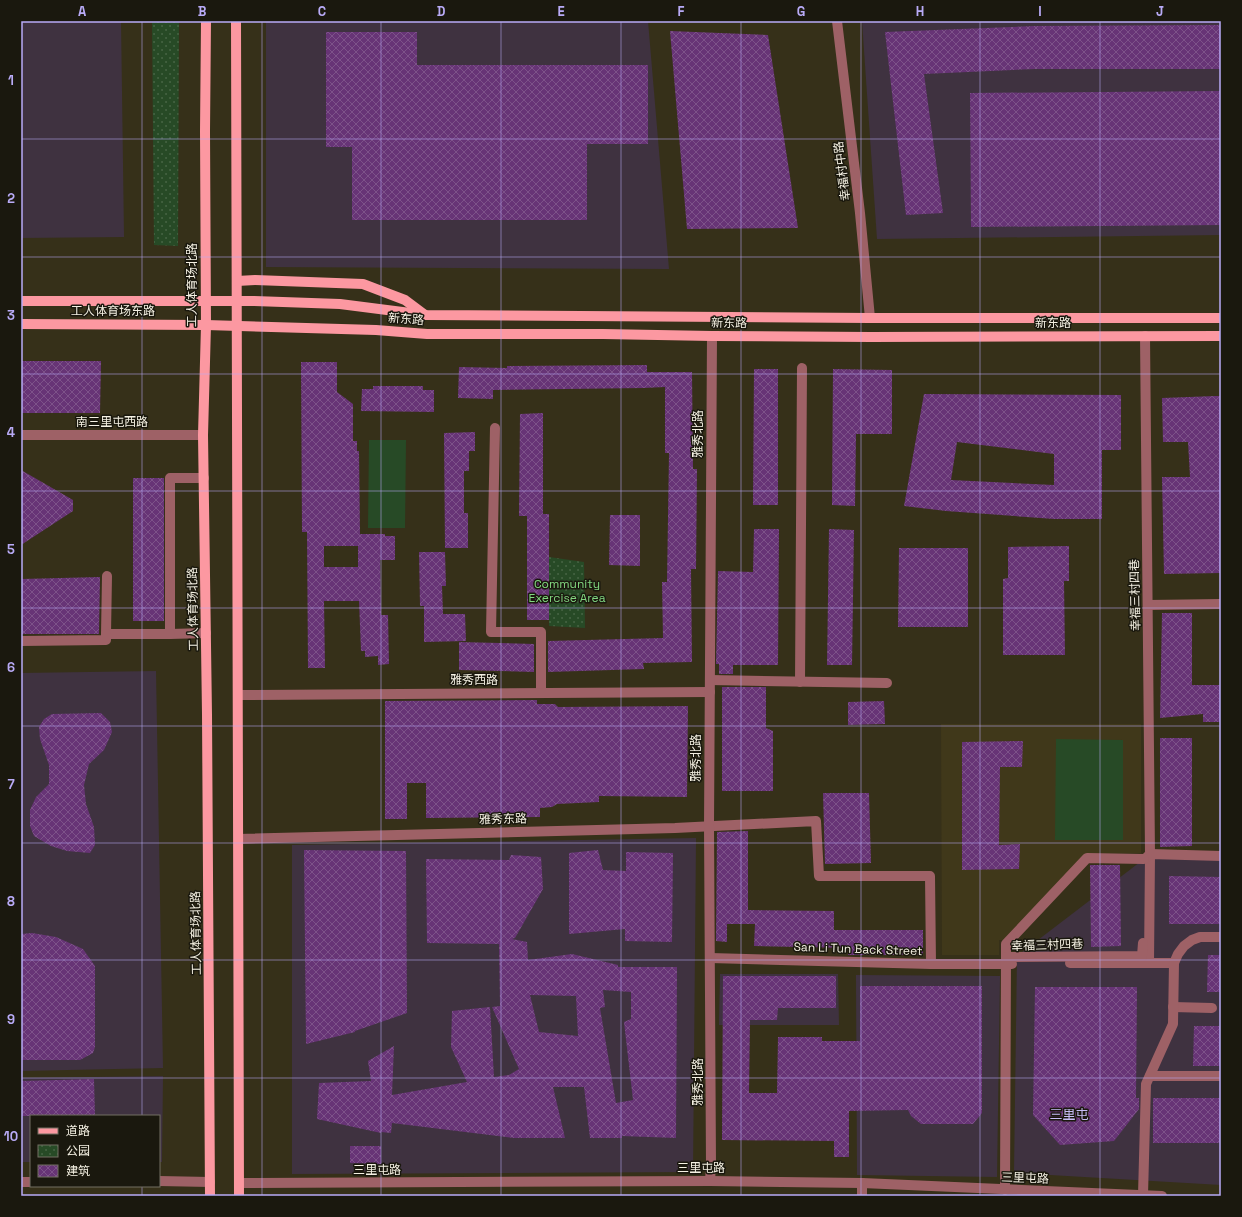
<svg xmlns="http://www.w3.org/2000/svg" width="1242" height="1217" viewBox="0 0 1242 1217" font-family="'Space Grotesk','Noto Sans SC',sans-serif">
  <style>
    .commercial { fill: #3f3240 }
    .built { fill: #40381a }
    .green { fill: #274a26 }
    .park { fill: url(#park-dots) }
    .building { fill: url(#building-cross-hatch); fill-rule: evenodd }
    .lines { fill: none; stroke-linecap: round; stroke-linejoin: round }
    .minor { stroke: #9e6166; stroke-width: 10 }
    .major { stroke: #fc98a1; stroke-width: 10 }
    .grid { fill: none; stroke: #b9abf7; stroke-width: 1; stroke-opacity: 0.55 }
    .labels { text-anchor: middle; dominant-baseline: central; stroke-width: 3; stroke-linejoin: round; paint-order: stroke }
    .street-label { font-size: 12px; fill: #f5f1e3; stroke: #1a180e }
    .park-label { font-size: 12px; fill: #82d880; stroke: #1a180e }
    .neighbourhood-label { font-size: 13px; fill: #c7bdf6; stroke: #1a180e }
    .neatline { fill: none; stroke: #b9abf7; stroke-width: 1.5 }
    .grid-label { font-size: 13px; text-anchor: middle; font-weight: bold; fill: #b9abf7 }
  </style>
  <defs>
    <pattern id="park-dots" width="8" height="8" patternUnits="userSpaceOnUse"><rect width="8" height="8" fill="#274a26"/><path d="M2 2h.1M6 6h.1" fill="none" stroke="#476545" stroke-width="1.8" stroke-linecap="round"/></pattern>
    <pattern id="building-cross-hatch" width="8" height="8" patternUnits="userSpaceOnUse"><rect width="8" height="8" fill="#673476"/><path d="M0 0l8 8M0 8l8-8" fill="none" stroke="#7d5289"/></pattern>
  </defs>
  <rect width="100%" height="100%" fill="#363019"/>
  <g class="commercial">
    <path d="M21,21H121L124,237L21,238Z"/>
    <path d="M266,21H648L669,269L266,267Z"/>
    <path d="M862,21H1221V235L877,239Z"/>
    <path d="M156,671L163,1068L21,1071V673Z"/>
    <path d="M696,838L693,1172L292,1174V845Z"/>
    <path d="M1144,859H1221V1185L1014,1173L1017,956Z"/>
    <path d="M720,974H838L839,1025H719Z"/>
    <path d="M856,975L1000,976L997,1177L857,1175Z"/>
    <path d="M163,1076L162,1162H159V1116H31V1162H21V1078Z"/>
  </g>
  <path class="built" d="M941,724H1141V853L1085,854L1008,940H999V955H942Z"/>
  <g class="green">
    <path d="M369,440H406L405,528H368Z"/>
    <path d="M1056,739L1123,740V840H1055Z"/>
  </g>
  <g class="park">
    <path d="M152,21H179L178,246L154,245Z"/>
    <path d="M549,557L584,562L585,628L549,626Z"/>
  </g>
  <g class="building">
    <path d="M1221,25V69H1035L924,74L943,213L906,215L885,32L1035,26Z"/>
    <path d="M670,31L768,35L798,228L687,229Z"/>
    <path d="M326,32H417V65H648V144H587V220H352V147H326Z"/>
    <path d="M1221,91V225L971,227L970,93Z"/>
    <path d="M21,361H101L100,413H21Z"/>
    <path d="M301,362H337V392L353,404V441H357V451H359L360,534H385V536H395V560H380L381,615H388L389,664L378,665V656L365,657V651H361L359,601H324L325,668H308L307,532H302ZM324,546H358V567H324Z"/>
    <path d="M647,365V372H692L693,469H697L696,569H691L692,662L643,663L644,669L548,672V641L663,638L662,582H667L669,453H665V387L644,388L493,390V399L458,398L459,367L507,368V366Z"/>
    <path d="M754,369H778V505H753Z"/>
    <path d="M833,369L892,370V434H856L855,506L832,505Z"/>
    <path d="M373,386H423V390H434V412L361,411L362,389H373Z"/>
    <path d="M924,394L1121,395V450H1102V519H1054L946,511L904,506ZM957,442L1054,454V485L951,480Z"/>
    <path d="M1215,396H1221V443H1220L1221,573L1164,574L1162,477H1190L1188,442H1163L1162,398Z"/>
    <path d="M543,413V514H549V620H527V516H519L520,414Z"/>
    <path d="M475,432V451H469V471H464V513H468V548H445L444,433Z"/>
    <path d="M21,470L73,500V511L21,545Z"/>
    <rect x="133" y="478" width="31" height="143"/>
    <path d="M610,515H640V566L609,565Z"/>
    <path d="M754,529H779L778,665H733V674H719V664H716L718,571L753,572Z"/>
    <path d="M829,529L854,530L852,665H827Z"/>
    <path d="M1069,546V581H1064L1065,655H1003V579L1008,578V547Z"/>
    <path d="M899,548H968V627H898Z"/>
    <path d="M419,552H445L446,586H442L443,614H465L466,641L424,642V606H420Z"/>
    <path d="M100,577L99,634H21V579Z"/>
    <path d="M1162,613H1192V685H1221V722H1203V714L1160,718Z"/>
    <path d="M459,642L534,644V672L459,670Z"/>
    <path d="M722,687H766V728L773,731V791H722Z"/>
    <path d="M537,700V704H555L558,707L688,706L687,797L599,796V802L557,804L552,807L540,808V817L426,818V783H407V819H385V701Z"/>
    <path d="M884,701L885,724L848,725V702Z"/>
    <path d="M101,713L110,722L112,732L104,750L89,764L84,785L86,804L94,827L95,845L90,853L67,851L51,846L34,836L30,826V810L36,797L49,784V765L40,739L39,727L44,719L52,714Z"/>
    <path d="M1160,738H1192V846L1160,847Z"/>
    <path d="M1023,741L1022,767H1000L999,845L1020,844L1019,869L962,870V742Z"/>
    <path d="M823,793H869L871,863L825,864Z"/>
    <path d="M748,831V910L834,911V930H923V955H848V948L754,946L755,924H727V942L716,941L717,832Z"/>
    <path d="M304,850L406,851L407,1013L355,1031V1032L306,1044Z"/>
    <path d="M598,850L603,870L626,871V852L673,853L672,942L625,941V929L569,934V853Z"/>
    <path d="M511,855L541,857L543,889L515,938L512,939L527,942L528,960L572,954L618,965V967H677L676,1138L622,1136V1138H590L584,1087H553L565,1138H514L392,1123L391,1133L381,1132V1133L317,1119L319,1083L371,1081L368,1061L394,1046L392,1095L467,1082L451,1047L452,1011L490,1007L494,1077L509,1075L519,1069L492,1007L500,1006L499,944L427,943L426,859L509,860ZM603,990L631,992V1019L624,1022L633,1100L616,1103L600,1008L605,1007ZM530,995L576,996L578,1036L539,1032Z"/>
    <path d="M1090,865H1120L1121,946L1091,947Z"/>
    <path d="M1169,876L1221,877V924H1169Z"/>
    <path d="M32,933L56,937L83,949L95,966V1047L93,1053L80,1060H21V934Z"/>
    <path d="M1208,955H1221V992H1207Z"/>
    <path d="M723,976H836V1008H778L777,1020H750L749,1093H777L778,1037H822V1041H860V986H982V1113L973,1124H921L911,1116L908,1110L849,1111V1157H834V1141L722,1140Z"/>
    <path d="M1035,987H1137L1136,1098H1139V1109L1114,1141L1060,1145L1033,1115Z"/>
    <path d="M1194,1026H1221V1066H1193Z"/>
    <path d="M94,1079L95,1116H21V1081Z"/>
    <rect x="1153" y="1098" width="68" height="45"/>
    <path d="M350,1146H381V1164L350,1163Z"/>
  </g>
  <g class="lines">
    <g class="minor">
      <path d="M837,21L860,213L870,318"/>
      <path d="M1145,336L1150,854L1149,963"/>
      <path d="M495,428L491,632H541V693"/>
      <path d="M21,435H203"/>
      <path d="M204,478H170V634L206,633"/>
      <path d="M107,576L106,634H170"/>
      <path d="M1148,605L1221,604"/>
      <path d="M21,641L106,640V634"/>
      <path d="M710,680L887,683"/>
      <path d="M800,682L802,368"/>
      <path d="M239,695L710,692"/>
      <path d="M239,839L675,828L816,821L819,876H930L931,964"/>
      <path d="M1146,858L1150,854L1221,856"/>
      <path d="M1006,957V944L1087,858L1144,859"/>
      <path d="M710,958L931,964H1012"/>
      <path d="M1070,963H1174"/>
      <path d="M1173,1007L1212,1008"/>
      <path d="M1150,1076H1221"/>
      <path d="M159,1181L210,1182"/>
      <path d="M710,1181L711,1165L709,826L712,336"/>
      <path d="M21,1182H31"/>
      <path d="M239,1183L710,1181L862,1183L1162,1196"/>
      <path d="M862,1183V1196"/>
      <path d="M1005,1190L1006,957L1142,956L1143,943"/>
      <path d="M1143,1195L1146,1084L1173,1024L1174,963L1178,954L1184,946L1192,940L1200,937H1221"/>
    </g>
    <g class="major">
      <path d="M206,21L205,131L206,325L203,435L207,714L210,1196"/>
      <path d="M236,21L239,1196"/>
      <path d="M237,281L255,280L363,284L405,300L425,315"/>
      <path d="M21,301H254L340,304L426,315L870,318H1221"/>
      <path d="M21,324L206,325L376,330L427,334H603L712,336L871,337L1221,336"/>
    </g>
  </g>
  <path class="grid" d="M142,21V1116M262,21V1196M381,21V1196M501,21V1196M621,21V1196M741,21V1196M861,21V1196M980,21V1196M1100,21V1196M21,139H1221M21,257H1221M21,374H1221M21,491H1221M21,608H1221M21,726H1221M21,843H1221M21,960H1221M21,1078H1221M142,1186V1196"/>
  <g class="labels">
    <g class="street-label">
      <text transform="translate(842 171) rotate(-97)">幸福村中路</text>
      <text transform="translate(192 285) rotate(-90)">工人体育场北路</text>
      <text x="113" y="311">工人体育场东路</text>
      <text transform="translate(406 319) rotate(4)">新东路</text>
      <text transform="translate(729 323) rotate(1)">新东路</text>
      <text x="1053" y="323">新东路</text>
      <text x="112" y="422">南三里屯西路</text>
      <text transform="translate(698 434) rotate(-90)">雅秀北路</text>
      <text transform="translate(1135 595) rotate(-91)">幸福三村四巷</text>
      <text transform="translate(193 609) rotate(-91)">工人体育场北路</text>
      <text x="474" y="680">雅秀西路</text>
      <text transform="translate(696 758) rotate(-90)">雅秀北路</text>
      <text transform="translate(503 819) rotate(-1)">雅秀东路</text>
      <text transform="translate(196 933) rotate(-91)">工人体育场北路</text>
      <text transform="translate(1047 945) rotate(-2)">幸福三村四巷</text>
      <text transform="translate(858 949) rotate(2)">San Li Tun Back Street</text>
      <text transform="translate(698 1082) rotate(-90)">雅秀北路</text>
      <text x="701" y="1168">三里屯路</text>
      <text x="377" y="1170">三里屯路</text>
      <text transform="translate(1025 1178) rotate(2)">三里屯路</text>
    </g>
    <g class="park-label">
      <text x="567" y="584">Community<tspan x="567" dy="14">Exercise Area</tspan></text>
    </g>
    <g class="neighbourhood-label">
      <text x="1069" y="1114">三里屯</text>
    </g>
  </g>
  <rect width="1242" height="1217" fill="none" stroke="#1a180e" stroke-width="44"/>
  <rect x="30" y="1115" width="130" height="72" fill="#1a180e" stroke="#726f63"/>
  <rect x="38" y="1128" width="20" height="6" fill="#fc98a1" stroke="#726f63"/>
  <text x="66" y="1135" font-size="12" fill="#f5f1e3">道路</text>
  <rect x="38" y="1145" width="20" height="12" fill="url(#park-dots)" stroke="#726f63"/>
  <text x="66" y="1155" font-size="12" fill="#f5f1e3">公园</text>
  <rect x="38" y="1165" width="20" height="12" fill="url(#building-cross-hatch)" stroke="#726f63"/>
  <text x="66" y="1175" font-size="12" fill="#f5f1e3">建筑</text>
  <rect x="22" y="22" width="1198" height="1173" class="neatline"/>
  <g class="grid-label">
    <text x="82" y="16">A</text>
    <text x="202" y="16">B</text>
    <text x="322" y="16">C</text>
    <text x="441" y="16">D</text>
    <text x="561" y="16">E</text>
    <text x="681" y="16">F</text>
    <text x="801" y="16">G</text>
    <text x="920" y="16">H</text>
    <text x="1040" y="16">I</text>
    <text x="1160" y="16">J</text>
    <text x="11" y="85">1</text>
    <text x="11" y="203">2</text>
    <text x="11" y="320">3</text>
    <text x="11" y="437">4</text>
    <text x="11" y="554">5</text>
    <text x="11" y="672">6</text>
    <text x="11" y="789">7</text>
    <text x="11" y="906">8</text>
    <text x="11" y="1024">9</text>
    <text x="11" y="1141">10</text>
  </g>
</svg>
